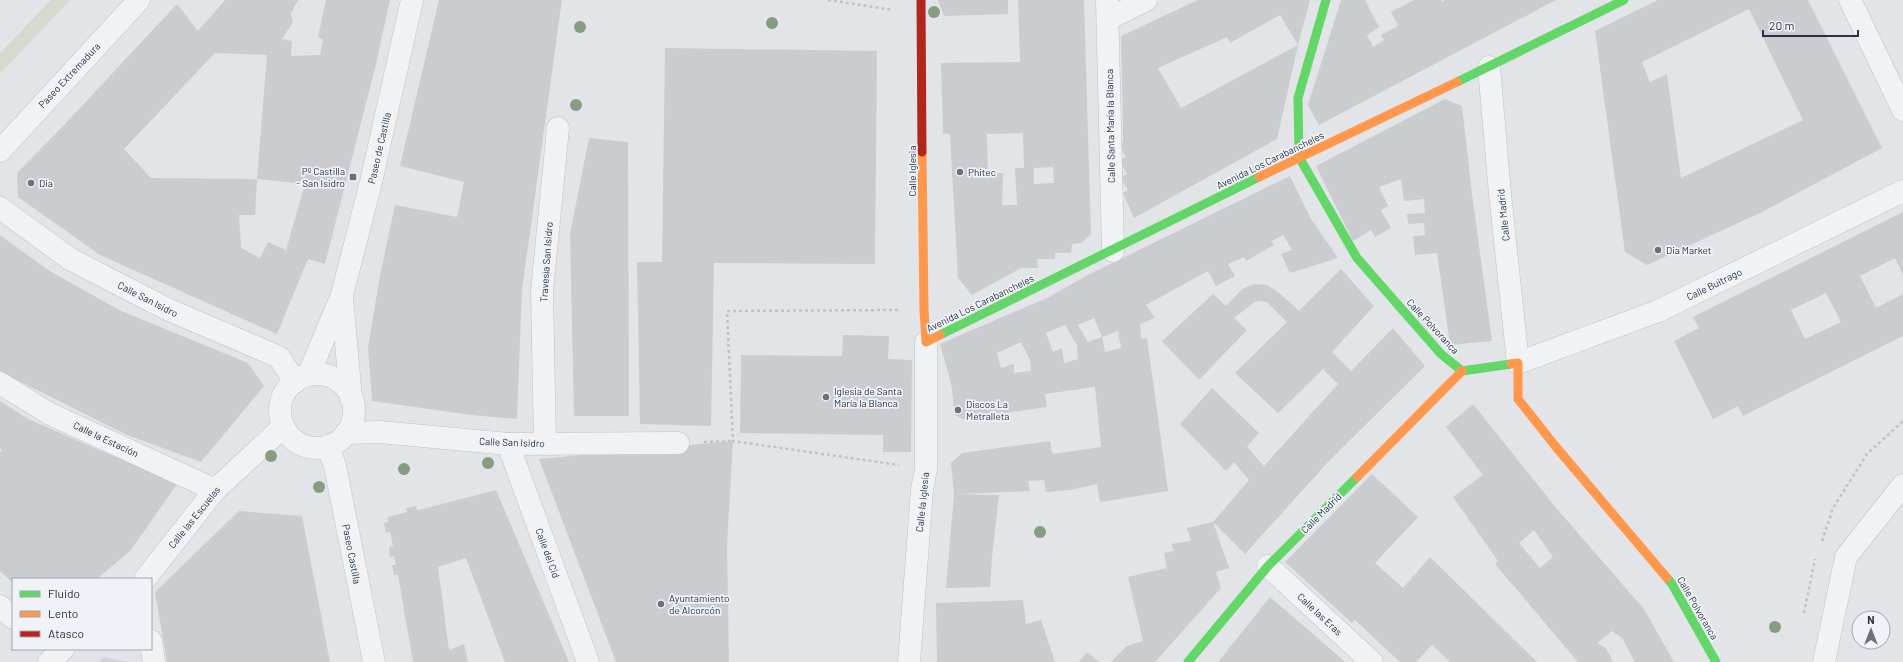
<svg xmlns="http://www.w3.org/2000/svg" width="1903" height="662" viewBox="0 0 1903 662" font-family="Barlow,sans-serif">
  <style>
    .built { fill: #cfd4db }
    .green { fill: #d3dbd1 }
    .building { fill: #cacccf; fill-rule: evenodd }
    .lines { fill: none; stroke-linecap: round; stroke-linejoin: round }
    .street-casing { stroke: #c0c2c5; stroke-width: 23 }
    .path { stroke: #bfc3c6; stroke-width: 2.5; stroke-dasharray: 3 3; stroke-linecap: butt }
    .street { stroke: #f1f2f4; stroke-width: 22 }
    .fast { stroke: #63d668; stroke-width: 9 }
    .slow { stroke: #ff974d; stroke-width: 9 }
    .jam { stroke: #b3261e; stroke-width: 9 }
    .tree { fill: #889b83 }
    .poi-dot { fill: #68717c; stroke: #eff3f7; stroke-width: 1.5 }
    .labels { text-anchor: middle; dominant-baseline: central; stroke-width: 3.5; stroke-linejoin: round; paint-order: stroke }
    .street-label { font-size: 10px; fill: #263342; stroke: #eff3f7 }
    .poi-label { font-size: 10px; fill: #263342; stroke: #eff3f7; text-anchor: start }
  </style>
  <rect width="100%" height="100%" fill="#e2e4e7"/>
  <path class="built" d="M104,657L128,662H98Z"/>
  <path class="green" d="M51,0H70L0,74V53Z"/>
  <g class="building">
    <path d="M225,0H298L291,13L293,22L282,39L292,41L291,56L320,55L323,40L318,37L326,0H390L376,64L325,264L308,259L277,334L100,255L18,197L17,173L65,124L177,4L198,31ZM215,53L267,55L257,179L151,178L124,149ZM257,179L305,184L286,250L268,242L260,258L241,248L239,215H255Z"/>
    <path d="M439,0H562L522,290L517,419L471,415L372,401L368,347L380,276L395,205L457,217L464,182L400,166Z"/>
    <path d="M938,0H1008V14L944,16Z"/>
    <path d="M1018,0H1084L1091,234L1082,243L1072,244L1071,253H1055V259H1037L1038,268H1021L972,295L958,278L950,134H943L941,63L1020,62ZM1023,133L1024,168H1015L1017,205H1002L1003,173H988L987,134ZM1053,167L1054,183L1034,184V168Z"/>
    <path d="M1198,0H1310L1298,45L1280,15L1230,43L1227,37L1158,68L1181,108L1298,45L1277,139L1134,218L1123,193L1128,190L1120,177L1127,174L1120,161L1126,157L1119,144L1123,142V125L1121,36Z"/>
    <path d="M1341,0H1365L1379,27L1367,35L1373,47L1384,40L1381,35L1398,26L1391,12L1414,0H1441L1442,2L1445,0H1556L1319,125L1308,105Z"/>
    <path d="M1658,0H1808L1882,148L1762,212L1647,265L1625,252L1595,31ZM1749,9L1803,120L1681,178L1667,74L1650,82L1642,62Z"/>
    <path d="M665,48L877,51L875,264L714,263L711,426L640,424L637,262H662Z"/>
    <path d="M1445,99L1462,106L1472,194L1492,341L1450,345L1437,253L1415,255L1413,236L1425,235L1424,223L1408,224L1407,214L1425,213L1424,199L1404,201L1401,179L1379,187L1388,206L1381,210L1391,228L1375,237L1371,230L1353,241L1316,166Z"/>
    <path d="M589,138L628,142L629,416H574L570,234Z"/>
    <path d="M1290,176L1311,219L1338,258L1290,273L1281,254L1292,250L1283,235L1272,241L1274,245L1246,261L1244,257L1228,264L1235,276L1216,286L1208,271L1146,305L1155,318L1140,324L1141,339L1147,338L1168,491L1100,502L1097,484L1070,490L1046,492L1044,480L1028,481L1030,491L958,494L999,495L992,557L990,587L946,588L954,494L951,463L962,453L1050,441L1052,454L1101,447L1095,387L1045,394L1047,407L962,419L955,415L951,383L940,344L1049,297L1086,276ZM1094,318L1102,337L1118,331L1121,348L1105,352L1102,337L1088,342L1078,325ZM1065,325L1077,345L1078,359L1064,363L1062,348L1053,352L1046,333ZM1021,342L1030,360L1031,371L1014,373V364L1001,368L997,353Z"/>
    <path d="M1903,212V275L1895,258L1860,276L1876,308L1903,294V336L1743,416L1738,406L1713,419L1674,341L1699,328L1693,317ZM1826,293L1841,322L1805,339L1791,310Z"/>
    <path d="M0,235L48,270L119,310L248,363L264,386L201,462L127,435L7,375L0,370Z"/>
    <path d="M1341,269L1374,306L1332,352L1351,371L1393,328L1425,366L1329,461L1245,554L1213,522L1229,568L1216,572L1221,588L1155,662H1111L1127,646L1143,641L1128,577L1167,568L1164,553L1174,551L1171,544L1191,541L1187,528L1213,522L1249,480L1234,462L1226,471L1180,424L1212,388L1259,433L1247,447L1264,466L1338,384L1323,369L1278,413L1235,373L1287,322L1267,302L1259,301L1253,303L1234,318L1247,330L1199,380L1162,341L1213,294L1226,306L1242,289L1254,284L1267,285L1278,292L1299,311Z"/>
    <path d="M843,335L889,336L888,359L912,360L911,452H883V435L740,433L741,355L842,356Z"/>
    <path d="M0,401L28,419L106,453L179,481L131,550L97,579H13V583L0,571V452L2,450L0,448Z"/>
    <path d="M1473,404L1557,509L1644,609L1674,662H1635L1622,638L1612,631L1597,643L1606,648L1613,662H1578L1495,564L1498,561L1453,497L1483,475L1446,427ZM1534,530L1553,557L1540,568L1519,543Z"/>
    <path d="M733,441L727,545L729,662H616L539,459Z"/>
    <path d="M1372,474L1418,517L1375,563L1403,588L1430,557L1537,662H1450L1432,645L1416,662H1400L1355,620L1352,623L1285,562Z"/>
    <path d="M496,490L569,662H505L466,558L438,567L449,650L464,644L468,662H413L398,575H394L392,565H396L394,556L390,557L389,547L393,546L390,532L386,533L384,523L388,522V517L407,512L406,508L416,506L417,510H419Z"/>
    <path d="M239,511L302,516L330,662H167L155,592Z"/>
    <path d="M1270,597L1336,654L1345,662H1218Z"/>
    <path d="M1023,600L1026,624L1041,620L1055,662H937L936,603Z"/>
    <path d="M1087,652L1099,662H1079Z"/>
  </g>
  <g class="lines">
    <defs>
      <g id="street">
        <path d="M1107,0L1113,251"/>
        <path d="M1850,0L1903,110"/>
        <path d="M1108,19L1146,0"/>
        <path d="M1489,67L1500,194L1518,363L1658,311L1903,191"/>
        <path d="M0,151L139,0"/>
        <path d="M0,208L70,259L167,309L279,357L295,382"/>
        <path d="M342,298L351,398"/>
        <path d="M309,374L342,295L371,182L412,0"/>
        <circle cx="317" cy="411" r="37"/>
        <path d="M0,383L50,414L215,490"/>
        <path d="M346,433L380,432L508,444L678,443"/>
        <path d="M508,444L588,662"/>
        <path d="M545,444L542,291L558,128"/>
        <path d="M328,446L335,466L374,662"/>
        <path d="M1268,566L1372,662"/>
        <path d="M145,579L215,490L283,427"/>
        <path d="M0,606L13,618"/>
        <path d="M151,641L154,662"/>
        <path d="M49,662L63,649"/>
        <path d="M909,662L922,490L926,469V342"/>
        <path d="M1824,662L1846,557L1903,485"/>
      </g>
    </defs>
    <use href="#street" class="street-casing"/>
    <g class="path">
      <path d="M828,0L893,10"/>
      <path d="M898,310L727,311L733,441L899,465"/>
      <path d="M704,442L733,441"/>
      <path d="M1822,541L1833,508L1867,454L1903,421"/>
      <path d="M1804,613L1815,559"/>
    </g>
    <use href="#street" class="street"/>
    <g class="fast">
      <path d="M1326,0L1298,98L1299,157L1357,258L1441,354L1462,371L1511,364"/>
      <path d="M1457,82L1624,0"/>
      <path d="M940,335L1259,177"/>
      <path d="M1667,578L1672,584L1716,662"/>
      <path d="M1188,662L1268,566L1357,477"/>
    </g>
    <g class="slow">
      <path d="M922,152L924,309L926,342L940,335"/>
      <path d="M1259,177L1457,82"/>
      <path d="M1511,364L1518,363V399L1556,447L1667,578"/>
      <path d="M1357,477L1462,371"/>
    </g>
    <path class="jam" d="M921,0L922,152"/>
  </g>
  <g class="tree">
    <circle cx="934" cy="12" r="6"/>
    <circle cx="772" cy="23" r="6"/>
    <circle cx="580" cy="27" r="6"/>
    <circle cx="576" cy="105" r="6"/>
    <circle cx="271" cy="456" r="6"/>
    <circle cx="488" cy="463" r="6"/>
    <circle cx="404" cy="469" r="6"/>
    <circle cx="319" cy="487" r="6"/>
    <circle cx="1040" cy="532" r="6"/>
    <circle cx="1775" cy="627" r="6"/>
  </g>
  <g class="poi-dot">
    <circle cx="960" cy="172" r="4"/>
    <rect x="349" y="173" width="8" height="8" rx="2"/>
    <circle cx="31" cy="183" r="4"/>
    <circle cx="1658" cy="250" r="4"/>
    <circle cx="826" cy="397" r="4"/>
    <circle cx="958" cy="410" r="4"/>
    <circle cx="661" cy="604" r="4"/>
  </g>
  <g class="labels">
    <g class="street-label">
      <text transform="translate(69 75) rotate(-47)">Paseo Extremadura</text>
      <text transform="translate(1110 126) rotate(-91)">Calle Santa María la Blanca</text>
      <text transform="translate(379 148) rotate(-77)">Paseo de Castilla</text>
      <text transform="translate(1270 160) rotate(-26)">Avenida Los Carabancheles</text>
      <text transform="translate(912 171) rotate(-90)">Calle Iglesia</text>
      <text transform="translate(1503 215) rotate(-96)">Calle Madrid</text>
      <text transform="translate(546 262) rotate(-86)">Travesía San Isidro</text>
      <text transform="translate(1714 284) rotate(-26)">Calle Buitrago</text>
      <text transform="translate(148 299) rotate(27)">Calle San Isidro</text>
      <text transform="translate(980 303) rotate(-26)">Avenida Los Carabancheles</text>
      <text transform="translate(1433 326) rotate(47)">Calle Polvoranca</text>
      <text transform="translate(106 439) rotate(25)">Calle la Estación</text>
      <text transform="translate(512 442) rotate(2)">Calle San Isidro</text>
      <text transform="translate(922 502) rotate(-84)">Calle la Iglesia</text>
      <text transform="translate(1321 513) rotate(-45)">Calle Madrid</text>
      <text transform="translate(194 517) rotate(-51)">Calle las Escuelas</text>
      <text transform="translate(548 553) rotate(70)">Calle del Cid</text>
      <text transform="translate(352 554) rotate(79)">Paseo Castilla</text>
      <text transform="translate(1698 608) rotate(60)">Calle Polvoranca</text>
      <text transform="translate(1320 614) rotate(43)">Calle las Eras</text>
    </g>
    <g class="poi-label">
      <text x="345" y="171" text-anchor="end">Pº Castilla<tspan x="345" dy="12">- San Isidro</tspan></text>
      <text x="968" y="172">Phitec</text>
      <text x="39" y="183">Dia</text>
      <text x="1666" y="250">Dia Market</text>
      <text x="834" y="391">Iglesia de Santa<tspan x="834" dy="12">María la Blanca</tspan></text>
      <text x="966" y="404">Discos La<tspan x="966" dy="12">Metralleta</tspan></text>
      <text x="669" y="598">Ayuntamiento<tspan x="669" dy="12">de Alcorcón</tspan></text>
    </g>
  </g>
  <rect x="12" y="578" width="140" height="72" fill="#eff3f7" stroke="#9fa6af"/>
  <rect x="20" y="591" width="20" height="6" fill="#63d668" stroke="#9fa6af"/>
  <text x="48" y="598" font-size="12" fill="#263342">Fluido</text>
  <rect x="20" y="611" width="20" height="6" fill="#ff974d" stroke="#9fa6af"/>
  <text x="48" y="618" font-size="12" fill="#263342">Lento</text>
  <rect x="20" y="631" width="20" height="6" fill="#b3261e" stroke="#9fa6af"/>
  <text x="48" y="638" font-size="12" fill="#263342">Atasco</text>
  <g transform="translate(1871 630)"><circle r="19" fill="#eff3f7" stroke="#9fa6af"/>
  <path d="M0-3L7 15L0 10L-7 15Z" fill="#68717c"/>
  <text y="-6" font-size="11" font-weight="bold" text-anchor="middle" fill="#263342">N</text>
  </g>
  <path d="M1763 30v6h95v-6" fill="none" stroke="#263342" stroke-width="2"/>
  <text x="1769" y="30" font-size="12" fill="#263342" stroke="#eff3f7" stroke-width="3" paint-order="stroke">20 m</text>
</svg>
